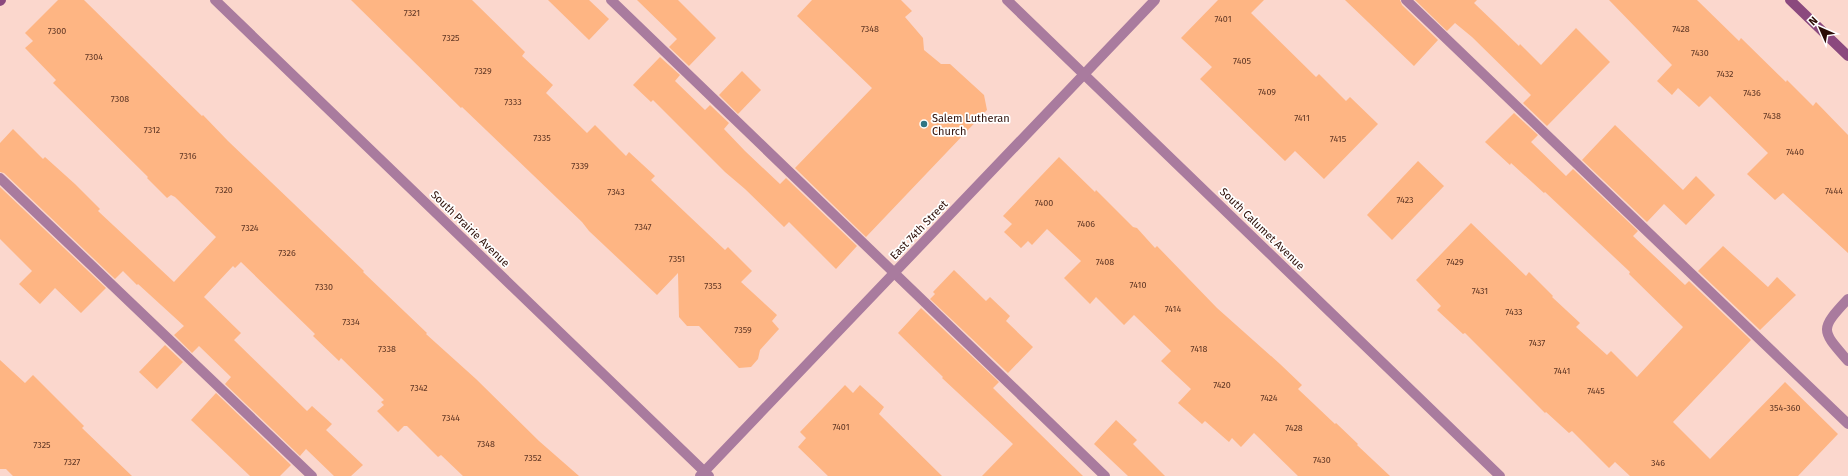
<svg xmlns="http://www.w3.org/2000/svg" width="1848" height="476" viewBox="0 0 1848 476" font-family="'Fira Sans',sans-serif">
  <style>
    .building { fill: #feb583 }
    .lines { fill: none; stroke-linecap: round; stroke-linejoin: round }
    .lane { stroke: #a97b9e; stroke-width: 10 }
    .street { stroke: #a97b9e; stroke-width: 10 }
    .secondary { stroke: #8b497e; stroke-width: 10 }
    .poi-dot { fill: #317584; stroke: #fff; stroke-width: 1.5 }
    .labels { text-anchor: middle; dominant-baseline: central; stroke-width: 3.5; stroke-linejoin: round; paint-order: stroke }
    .number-label { font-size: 9px; fill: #603725 }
    .poi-label { font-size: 11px; fill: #2c0d06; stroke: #fff; text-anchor: start }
    .street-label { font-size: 11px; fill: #2c0d06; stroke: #fff }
  </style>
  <rect width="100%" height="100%" fill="#fbd7cd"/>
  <g class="building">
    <path d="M58,0H84L202,116L203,115L228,141L339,247L364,271L363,272L427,333L426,334L476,379L539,441L579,476H463L441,455L438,457L407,426H404L398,432L377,411L384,405L381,402L384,400L341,358L339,361L313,336L315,334L241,262L235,268L233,266L204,297L241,333L234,340L307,411L312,406L332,424L326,430L363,465L351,476H334L306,449L300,456L225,384L231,377L199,346L192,353L174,335L184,326L138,284L137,285L123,271L115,279L4,173L0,172V143L13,129L43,159L45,157L75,184L100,209L98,211L174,282L216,237L175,197L171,195L167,198L147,178L148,177L53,83L56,80L25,48L33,41L25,33Z"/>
    <path d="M351,0H472L525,52L522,56L553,85L546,93L587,133L595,125L626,156L629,152L655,176L651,180L725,250L728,247L752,271L741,282L777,315L772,321L779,329L760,350L758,359L751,367L739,368L699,326H687L679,317L678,273L657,295L589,231L582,222L462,107L461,108Z"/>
    <path d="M548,0H589L609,19L589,40Z"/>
    <path d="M637,0H678L716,38L689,66L669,47L677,39Z"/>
    <path d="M812,0H901L912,11L905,17L923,38L924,50L941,64H950L984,95L987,110L866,237L795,168L872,88L797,16Z"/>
    <path d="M1218,0H1264L1251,13L1316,77L1319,74L1346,101L1350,97L1378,124L1324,179L1295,151L1285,161L1200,79L1212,67L1181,38Z"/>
    <path d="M1345,0H1400L1402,5L1438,40L1414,66Z"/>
    <path d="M1415,0H1477L1474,3L1519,46L1520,44L1541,65L1576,28L1610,62L1547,126L1523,103L1531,95L1472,37L1455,23L1447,31Z"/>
    <path d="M1609,0H1697L1739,41L1741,38L1786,82L1787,80L1813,106L1816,102L1848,135V253L1783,193L1775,200L1747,174L1768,153L1710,96L1699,107L1678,88L1672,95L1657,81L1672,65Z"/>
    <path d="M660,57L680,75L675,81L705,110L710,105L729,123L724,129L745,151L780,184L786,178L857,246L836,269L789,222L784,227L745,189L725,172L653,100L651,102L633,85Z"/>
    <path d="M742,71L761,90L738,114L719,95Z"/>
    <path d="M1514,113L1538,135L1531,142L1566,176L1573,169L1638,231L1633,236L1685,285L1689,281L1751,340L1673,422L1710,459L1785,382L1838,434L1798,476H1630L1615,462L1609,468L1572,431L1569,433L1546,412L1545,413L1465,333L1463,334L1437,310L1441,306L1416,280L1471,223L1526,276L1529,272L1553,296L1552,297L1580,323L1576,327L1607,355L1611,351L1637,377L1683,327L1629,274L1630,272L1545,192L1544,193L1511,163L1510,165L1485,142Z"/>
    <path d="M1615,125L1683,190L1696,176L1715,195L1686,225L1664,204L1647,222L1582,160Z"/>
    <path d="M1059,157L1095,192L1096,190L1133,227L1137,228L1155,248L1157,246L1217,308L1280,364L1302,385L1298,389L1335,424L1336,423L1358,444L1357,445L1390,476H1298L1254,433L1241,447L1232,438L1229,442L1205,421L1202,424L1178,403L1191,389L1161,361L1171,351L1134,315L1124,325L1096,297L1090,304L1064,278L1081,261L1047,229L1032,245L1028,241L1021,248L1004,232L1012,224L1003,216Z"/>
    <path d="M1418,161L1444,186L1392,240L1367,215Z"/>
    <path d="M0,187L106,288L81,313L55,288L40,304L19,284L32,271L0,239Z"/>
    <path d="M1723,246L1768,287L1777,277L1796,295L1760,330L1698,271Z"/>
    <path d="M954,270L986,301L990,297L1010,316L1006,321L1033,347L1008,373L930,299L935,294L933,292Z"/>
    <path d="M921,308L999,382L993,388L1083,476H982L1013,444L942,378L943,377L898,333Z"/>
    <path d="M165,345L183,362L157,389L139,372Z"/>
    <path d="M0,360L25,383L33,375L84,426L82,428L132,476H13L6,469H0Z"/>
    <path d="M845,385L853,393L860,385L884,407L879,414L942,476H828L798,447L806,438L800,432Z"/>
    <path d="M216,393L291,465L280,476H250L191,420Z"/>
    <path d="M1116,420L1137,440L1133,444L1165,476H1128L1094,444Z"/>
  </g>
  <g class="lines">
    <g class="lane">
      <path d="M611,0L1105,476"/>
      <path d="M1406,0L1848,424"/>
      <path d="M0,178L312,476"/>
      <path d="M1848,299C1819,330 1821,330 1848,361"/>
    </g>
    <g class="street">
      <path d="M215,0L709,476"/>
      <path d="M1007,0L1500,476"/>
      <path d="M700,476L1155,0"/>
    </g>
    <g class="secondary">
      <path d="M1790,0L1848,56"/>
      <path d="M0,1L1,0"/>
    </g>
  </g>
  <circle class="poi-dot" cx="924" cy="124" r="4"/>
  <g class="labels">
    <g class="number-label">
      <text x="412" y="13">7321</text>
      <text x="1223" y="19">7401</text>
      <text x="870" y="29">7348</text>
      <text x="1681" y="29">7428</text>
      <text x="57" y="31">7300</text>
      <text x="451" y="38">7325</text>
      <text x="1700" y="53">7430</text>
      <text x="94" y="57">7304</text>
      <text x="1242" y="61">7405</text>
      <text x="483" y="71">7329</text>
      <text x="1725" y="74">7432</text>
      <text x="1267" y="92">7409</text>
      <text x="1752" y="93">7436</text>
      <text x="120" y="99">7308</text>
      <text x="513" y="102">7333</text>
      <text x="1772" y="116">7438</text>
      <text x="1302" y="118">7411</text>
      <text x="152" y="130">7312</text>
      <text x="542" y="138">7335</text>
      <text x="1338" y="139">7415</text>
      <text x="1795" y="152">7440</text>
      <text x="188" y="156">7316</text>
      <text x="580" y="166">7339</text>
      <text x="224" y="190">7320</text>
      <text x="1834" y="191">7444</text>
      <text x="616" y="192">7343</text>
      <text x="1405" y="200">7423</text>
      <text x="1044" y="203">7400</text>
      <text x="1086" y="224">7406</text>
      <text x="643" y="227">7347</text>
      <text x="250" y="228">7324</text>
      <text x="287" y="253">7326</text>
      <text x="677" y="259">7351</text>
      <text x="1105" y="262">7408</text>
      <text x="1455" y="262">7429</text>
      <text x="1138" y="285">7410</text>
      <text x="713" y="286">7353</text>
      <text x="324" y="287">7330</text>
      <text x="1480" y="291">7431</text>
      <text x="1173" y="309">7414</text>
      <text x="1514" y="312">7433</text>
      <text x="351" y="322">7334</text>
      <text x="743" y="330">7359</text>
      <text x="1537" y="343">7437</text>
      <text x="387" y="349">7338</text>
      <text x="1199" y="349">7418</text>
      <text x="1562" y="371">7441</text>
      <text x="1222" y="385">7420</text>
      <text x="419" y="388">7342</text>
      <text x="1596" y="391">7445</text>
      <text x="1269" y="398">7424</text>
      <text x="1785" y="408">354-360</text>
      <text x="451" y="418">7344</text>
      <text x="841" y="427">7401</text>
      <text x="1294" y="428">7428</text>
      <text x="486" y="444">7348</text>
      <text x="42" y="445">7325</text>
      <text x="533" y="458">7352</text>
      <text x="1322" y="460">7430</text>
      <text x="72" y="462">7327</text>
      <text x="1658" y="463">346</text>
    </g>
    <g class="poi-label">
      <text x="932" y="118">Salem Lutheran<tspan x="932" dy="13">Church</tspan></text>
    </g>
    <g class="street-label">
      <text transform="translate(470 229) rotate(44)">South Prairie Avenue</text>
      <text transform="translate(1262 229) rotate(44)">South Calumet Avenue</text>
      <text transform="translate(919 230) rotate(-46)">East 74th Street</text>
    </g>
  </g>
  <g transform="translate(1820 28) rotate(315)" stroke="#ffffff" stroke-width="3" paint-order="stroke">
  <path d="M0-3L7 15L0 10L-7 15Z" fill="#2c0d06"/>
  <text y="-6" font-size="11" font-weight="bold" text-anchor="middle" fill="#2c0d06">N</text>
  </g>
</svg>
